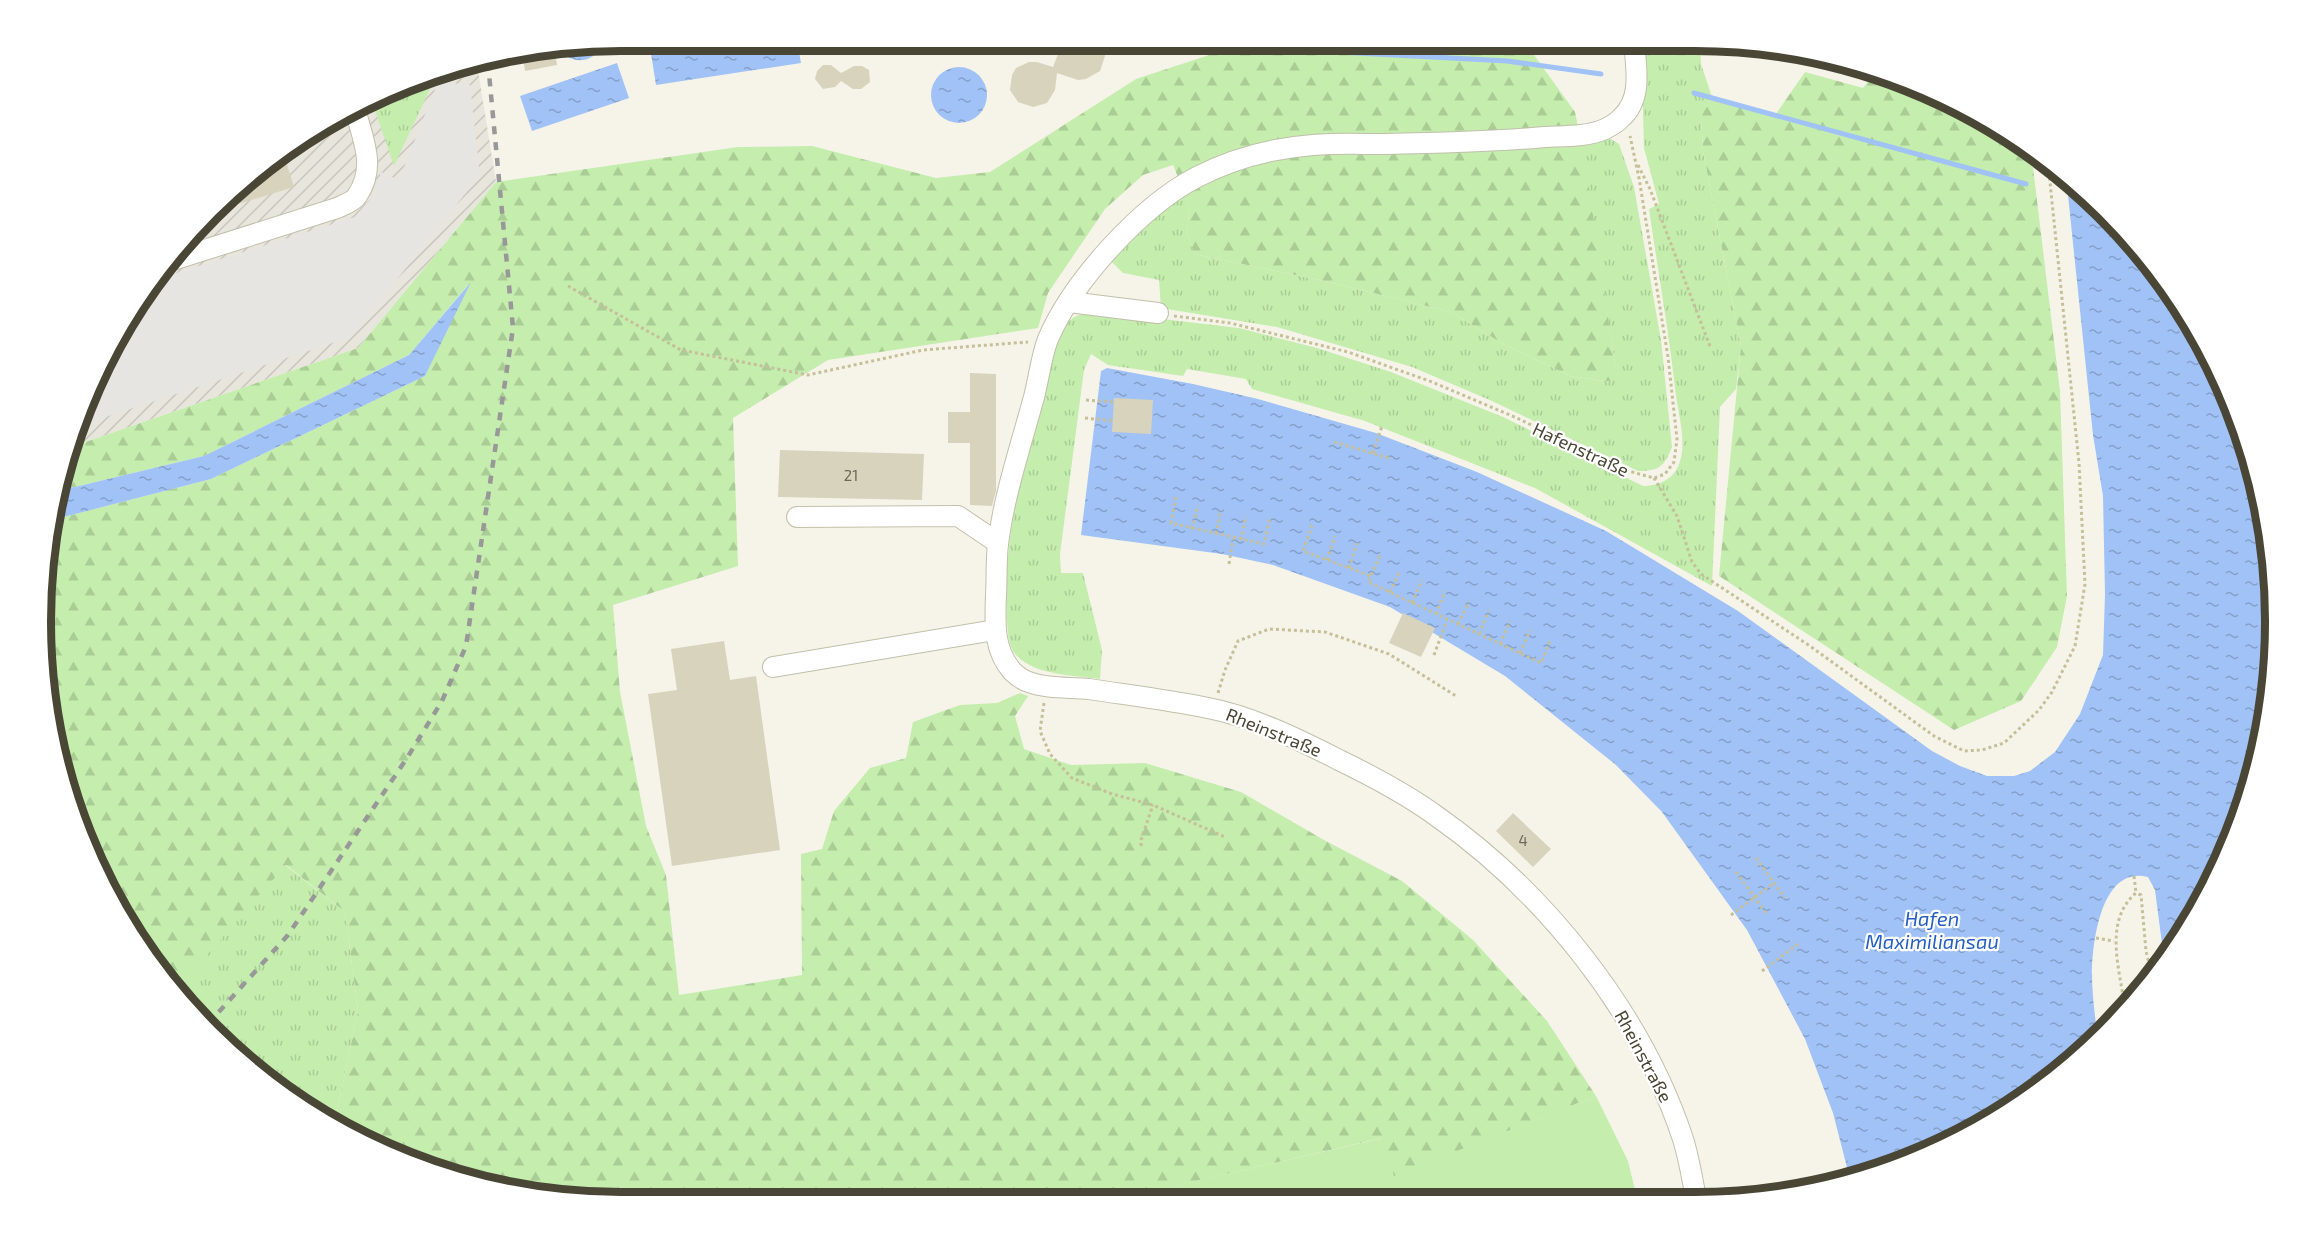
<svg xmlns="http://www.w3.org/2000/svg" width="2316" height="1243" viewBox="0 0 2316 1243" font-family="'Exo 2',sans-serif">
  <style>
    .industrial { fill: url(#industrial-furrows) }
    .grass { fill: url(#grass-tufts) }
    .forest { fill: url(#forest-firs) }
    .garden { fill: #c4edae }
    .parking { fill: #e7e5e1 }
    .water { fill: url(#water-ripples) }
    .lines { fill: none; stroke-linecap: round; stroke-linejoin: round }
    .stream { stroke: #a0c2f7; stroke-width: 5 }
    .building { fill: #d8d3bd }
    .minor-casing { stroke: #c2bfaa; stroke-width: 22 }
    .path { stroke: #c5bf9a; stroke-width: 3; stroke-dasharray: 3 3; stroke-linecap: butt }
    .minor { stroke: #fff; stroke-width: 20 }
    .rail { stroke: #989898; stroke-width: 4.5; stroke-dasharray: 8 8; stroke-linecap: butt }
    .labels { text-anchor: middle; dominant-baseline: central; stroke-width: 4.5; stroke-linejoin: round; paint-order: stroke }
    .number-label { font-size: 15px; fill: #6e6958 }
    .street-label { font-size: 18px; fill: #4a4636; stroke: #fff }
    .water-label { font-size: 20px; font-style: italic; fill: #245fc1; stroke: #fff }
    .rim { fill: none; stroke: #4a4636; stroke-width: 8 }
  </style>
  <defs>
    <pattern id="industrial-furrows" width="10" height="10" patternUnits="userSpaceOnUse" patternTransform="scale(1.5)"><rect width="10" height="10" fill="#e8e5dd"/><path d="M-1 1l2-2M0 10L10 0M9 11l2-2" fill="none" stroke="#c8c6be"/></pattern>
    <pattern id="grass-tufts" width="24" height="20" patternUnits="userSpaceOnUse" patternTransform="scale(1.5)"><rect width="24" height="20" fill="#c4edae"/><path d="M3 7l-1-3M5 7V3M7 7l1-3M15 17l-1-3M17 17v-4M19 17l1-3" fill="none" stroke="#aacd96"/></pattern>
    <pattern id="forest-firs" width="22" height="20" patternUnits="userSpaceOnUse" patternTransform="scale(1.5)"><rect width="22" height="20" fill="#c4edae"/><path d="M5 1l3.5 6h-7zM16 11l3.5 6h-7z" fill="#aacd96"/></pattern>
    <pattern id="water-ripples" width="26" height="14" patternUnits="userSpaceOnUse" patternTransform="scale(1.5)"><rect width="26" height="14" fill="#a0c2f7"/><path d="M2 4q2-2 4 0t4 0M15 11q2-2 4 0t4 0" fill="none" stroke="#849fc9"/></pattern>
  </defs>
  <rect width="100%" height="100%" fill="#f6f4e9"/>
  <path class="industrial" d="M477,64L496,182L358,348L71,447L138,299L268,161L434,71Z"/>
  <g class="grass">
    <path d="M1641,42H1700L1701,64L1712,97L1701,116L1703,151L1741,346L1736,389L1720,407L1712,586L1535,488L1365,421L1252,389L1246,379L1187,369L1183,376L1108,365L1091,354L1084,370L1060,554L1061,573H1083L1102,650L1100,679C1074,675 1037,676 1017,656C1008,647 1008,633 1007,622C1000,525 1034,430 1058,338C1067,320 1073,315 1093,311L1239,328L1317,348L1391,372L1503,417L1643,486C1658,486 1673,480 1679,464C1687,444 1679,417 1676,396C1669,333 1658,271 1649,209L1659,204L1644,148Z"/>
    <path d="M471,65L472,73L436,76L394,166L373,105L434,71Z"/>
    <path d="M1611,139L1619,144L1634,187L1661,340L1672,447C1664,467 1659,471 1638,471L1492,401L1412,367L1277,327L1161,308L1159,280L1123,273L1110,260L1144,221L1185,193L1190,206L1187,232L1194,254L1320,280L1451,312L1500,342L1570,376L1611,382L1615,364L1581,142Z"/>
    <path d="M285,865L345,912L358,1011L334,1126L185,1005L176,990Z"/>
  </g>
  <g class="forest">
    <path d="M1252,41H1304L1310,45L1529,48L1575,112L1585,161L1615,364L1612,382L1570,376L1500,342L1451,312L1320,280L1194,254L1187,232L1190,206L1173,165L1143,175L1105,209L1048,293L1038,328L828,360L733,418L738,566L613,605L620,692L646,826L666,875L679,995L802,975L801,854L822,849L834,811L870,768L906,758L913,722L960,705L997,703L1020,693L1028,696L1015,716L1024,749L1071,765L1145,763L1241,792L1324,840L1402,881L1473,940L1547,1021L1596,1096L1393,1177L1382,1138L1149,1192L1150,1200L584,1201L471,1183L334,1126L358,1011L345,912L286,865L176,990L85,844L42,660L56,519L211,479L425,376L468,285L409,355L204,456L58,491L60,471L71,447L358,348L496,182L738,147L812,146L936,178L990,172L1136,79Z"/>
    <path d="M1805,72L1863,88L1875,73L1985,118L2031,151L2060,391L2067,596L2057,647L2021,701L1954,730L1719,576L1741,346L1703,151L1701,116L1712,97L1776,114Z"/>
  </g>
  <path class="garden" d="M1596,1096L1628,1161L1637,1198L1150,1199L1148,1192L1383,1138L1394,1176Z"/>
  <path class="parking" d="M438,82L470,85L480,175L351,337L81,425L138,299L157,279L355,217L375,193L381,172L399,180Z"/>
  <g class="water">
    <path d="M649,41H797L801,63L656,85Z"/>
    <path d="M603,44C595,62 574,66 561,51Z"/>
    <path d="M617,63L629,98L532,131L520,96Z"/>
    <circle cx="959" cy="95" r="28"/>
    <path d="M2066,176L2077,184L2155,268L2215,364L2256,471L2274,583L2271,697L2245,808L2198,912L2164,959L2155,890L2148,877C2101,865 2092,943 2092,975C2092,994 2095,1015 2097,1034L2017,1105L1882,1172L1850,1179L1833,1113L1805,1039L1747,930L1662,812L1616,765L1505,676L1390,607L1273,565L1222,554L1081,535L1101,371L1107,368L1193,384L1258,399L1376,433L1477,472L1606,531L1738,611L1932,751L1960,766L1987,776H2014L2030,771L2055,752L2080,714L2103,655L2105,594L2103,496L2093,435Z"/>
    <path d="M471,282L425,376L211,479L56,519L58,491L204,456L409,355Z"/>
  </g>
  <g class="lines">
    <g class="stream">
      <path d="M1300,50L1507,61L1601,74"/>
      <path d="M1694,93L2026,184"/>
    </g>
  </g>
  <g class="building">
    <path d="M1063,41H1100L1105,56L1100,71L1086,79L1078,80L1057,73L1055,90L1047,103L1033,107L1018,102L1010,90L1012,75L1016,68L1029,62H1037L1053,67Z"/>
    <path d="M555,52L557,65L525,71L523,57Z"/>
    <path d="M823,65H831L841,73L854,66H862L869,70L870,82L861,89H853L841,81L835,87L823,89L815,79L817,71Z"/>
    <path d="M283,152L294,187L222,209L268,161Z"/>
    <path d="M970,373L996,374V491L992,506L970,505V443H948V412H970Z"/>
    <path d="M1114,398L1153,400L1151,434L1112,432Z"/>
    <path d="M780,450L924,454L922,500L778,497Z"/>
    <path d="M1403,613L1435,628L1421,657L1389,643Z"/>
    <path d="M724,641L730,680L756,676L780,850L672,866L648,694L677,690L671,649Z"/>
    <path d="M1513,813L1551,849L1533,867L1496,831Z"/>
  </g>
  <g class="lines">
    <defs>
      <g id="minor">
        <path d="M1634,42C1636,67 1643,99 1621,118C1617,123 1611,126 1605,129C1587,137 1564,136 1545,137C1491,142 1437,143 1383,144C1360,144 1336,143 1313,145C1273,148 1232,159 1197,177C1141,206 1073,281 1048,339C1041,357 1039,378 1034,397C1021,445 1004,495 998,544C996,561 997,578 996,595C995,622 993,649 1012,671C1017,676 1022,680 1029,682C1047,689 1069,687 1089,689C1128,695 1169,700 1208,708C1251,716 1300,740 1339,760C1372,776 1406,794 1435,815C1544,891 1641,1012 1683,1139C1689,1158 1692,1178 1696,1198"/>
        <path d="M176,259L337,208C343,205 353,202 357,196C376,168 364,142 356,113"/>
        <path d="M1069,302L1158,313"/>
        <path d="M797,517L958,516L998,543"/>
        <path d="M773,667L995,630"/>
      </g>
    </defs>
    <use href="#minor" class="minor-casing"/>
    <g class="path">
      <path d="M1638,165L1650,189L1711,349"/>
      <path d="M568,286L681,350L808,375L923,350L1028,342"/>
      <path d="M1174,316L1230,323L1348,352L1432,382L1517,418L1621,469L1654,478L1665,474L1674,462L1677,439L1668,357L1639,178L1630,136"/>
      <path d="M1086,400L1114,402"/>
      <path d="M1085,418L1113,421"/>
      <path d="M1334,442L1392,459"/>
      <path d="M1373,453L1382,426"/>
      <path d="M1654,478L1677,516L1692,562L1701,574L1810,646L1934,736L1964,751L1982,750L2004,743L2039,710L2052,692L2075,646L2085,584L2079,463L2048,163"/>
      <path d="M1176,497L1171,523L1264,544L1270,518"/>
      <path d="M1312,525L1303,551L1371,576"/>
      <path d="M1192,529L1198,505"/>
      <path d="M1216,534L1221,510"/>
      <path d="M1241,540L1246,516"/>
      <path d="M1380,556L1368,582L1541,663L1551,639"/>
      <path d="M1327,560L1335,536"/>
      <path d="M1229,564L1233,539"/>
      <path d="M1349,568L1357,543"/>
      <path d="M1390,592L1400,571"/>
      <path d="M1412,603L1422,580"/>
      <path d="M1436,614L1445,591"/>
      <path d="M1458,624L1469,602"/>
      <path d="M1479,634L1489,611"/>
      <path d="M1500,644L1510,621"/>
      <path d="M1520,653L1530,630"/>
      <path d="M1434,655L1447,620"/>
      <path d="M1218,693L1225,670L1238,641L1269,629L1325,632L1389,654L1456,696"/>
      <path d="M1044,703L1040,731L1050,754L1072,778L1112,794L1153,805L1225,837"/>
      <path d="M1141,846V840L1153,805"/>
      <path d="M1756,858L1785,898"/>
      <path d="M1736,872L1766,913"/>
      <path d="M2134,876L2136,893"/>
      <path d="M1731,915L1774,883"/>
      <path d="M2096,938L2114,941"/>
      <path d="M1762,971L1798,944"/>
      <path d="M2125,1010C2121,972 2102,922 2136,893L2141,895L2146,951L2152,976"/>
    </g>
    <use href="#minor" class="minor"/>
    <path class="rail" d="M208,1024L288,935L407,758L442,701L466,646L513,328L488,63"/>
  </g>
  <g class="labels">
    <g class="number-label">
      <text x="851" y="475">21</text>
      <text x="1523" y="840">4</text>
    </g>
    <g class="street-label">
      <text transform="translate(1581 449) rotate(25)">Hafenstraße</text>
      <text transform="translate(1274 732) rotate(22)">Rheinstraße</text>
      <text transform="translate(1644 1056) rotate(62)">Rheinstraße</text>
    </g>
    <g class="water-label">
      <text x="1932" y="918">Hafen<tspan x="1932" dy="23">Maximiliansau</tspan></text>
    </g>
  </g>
  <path d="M0 0H2316V1243H0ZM621 51H1695A570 570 0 0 1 2265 621V622A570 570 0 0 1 1695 1192H621A570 570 0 0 1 51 622V621A570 570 0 0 1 621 51Z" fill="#fff" fill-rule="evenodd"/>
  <path class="rim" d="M621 51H1695A570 570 0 0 1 2265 621V622A570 570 0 0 1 1695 1192H621A570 570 0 0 1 51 622V621A570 570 0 0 1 621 51Z"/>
</svg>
